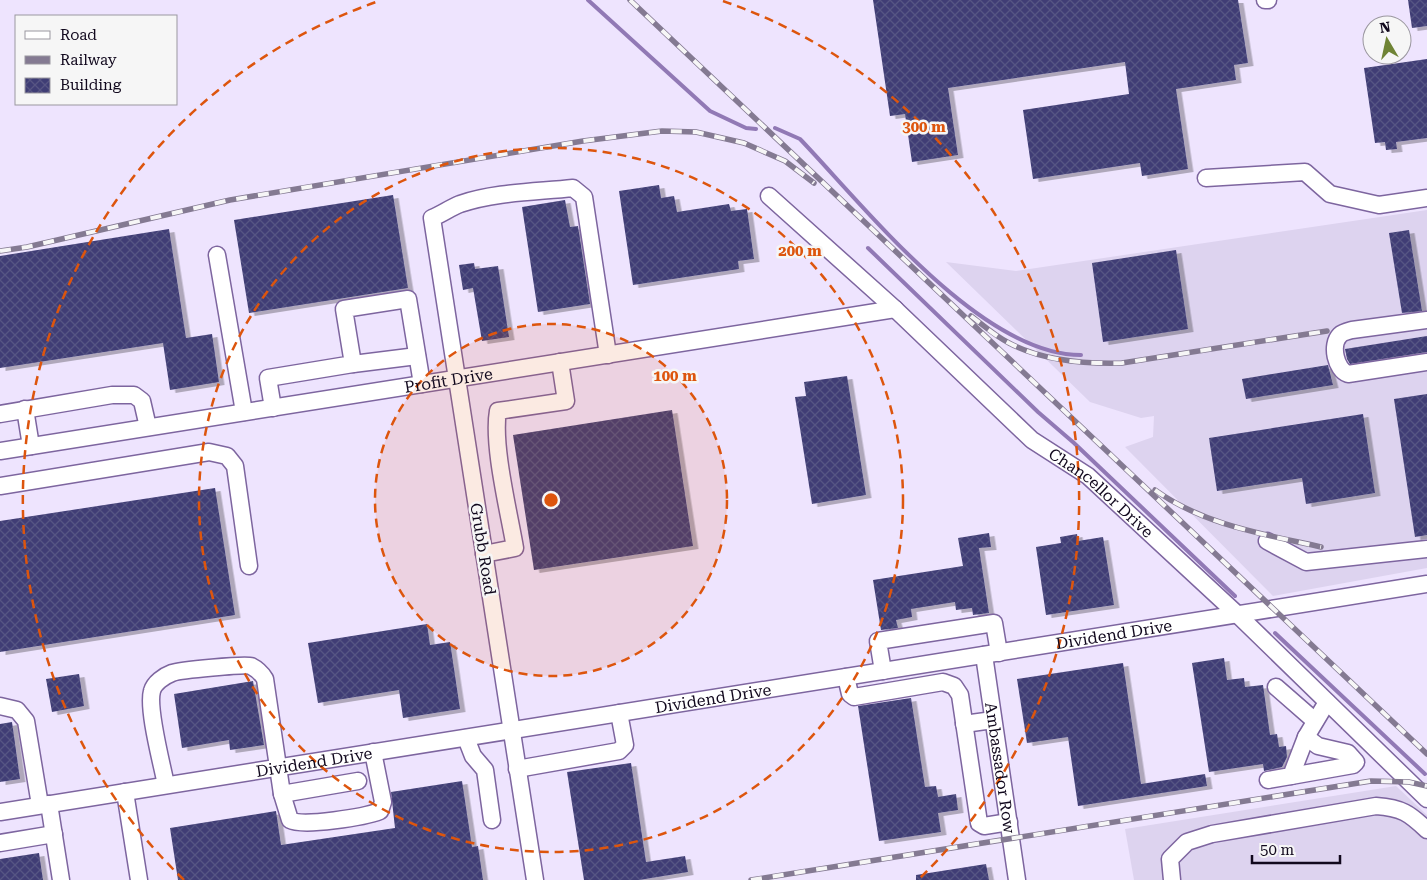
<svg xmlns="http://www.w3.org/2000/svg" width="1427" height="880" viewBox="0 0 1427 880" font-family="'Roboto Serif',serif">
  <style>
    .built { fill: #ddd3ef }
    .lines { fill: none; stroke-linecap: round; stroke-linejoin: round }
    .stream { stroke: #9179b5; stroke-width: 4 }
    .building { fill: url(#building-cross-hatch); filter: url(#shadow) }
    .minor-casing { stroke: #7d659f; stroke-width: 19 }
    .minor { stroke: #fff; stroke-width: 16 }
    .rail-casing { stroke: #847a92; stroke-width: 5.5 }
    .rail { stroke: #f6f6f6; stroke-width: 4; stroke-dasharray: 11; stroke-linecap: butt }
    .ring { fill: none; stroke: #dd550d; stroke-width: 2.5; stroke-dasharray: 9 6 }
    .labels { text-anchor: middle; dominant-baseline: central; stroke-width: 5; stroke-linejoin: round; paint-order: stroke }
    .street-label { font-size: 16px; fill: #11081d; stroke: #f6f6f6 }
    .centre { fill: #dd550d; stroke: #f6f6f6; stroke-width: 2.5 }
    .ring-label { font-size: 15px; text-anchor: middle; font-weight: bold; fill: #dd550d; stroke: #f6f6f6; stroke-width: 5; stroke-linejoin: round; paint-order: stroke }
  </style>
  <defs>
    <pattern id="building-cross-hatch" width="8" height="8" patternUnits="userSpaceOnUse" patternTransform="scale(1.25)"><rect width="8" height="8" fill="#3f3d75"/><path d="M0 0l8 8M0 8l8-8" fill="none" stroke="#575583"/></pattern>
    <filter id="shadow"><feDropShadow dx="5.5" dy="3" stdDeviation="0" flood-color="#0004"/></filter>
  </defs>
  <rect width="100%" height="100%" fill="#eee4fe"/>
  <g class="built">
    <path d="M1427,210V568L1273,596L1125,447L1153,437L1154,416L1141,418L1090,402L946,262L1016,271Z"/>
    <path d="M1396,786L1427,815V880H1134L1125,829Z"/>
  </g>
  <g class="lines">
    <g class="stream">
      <path d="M588,0L710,111L746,128L756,129"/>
      <path d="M775,128L800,139C865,207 981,355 1081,355"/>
      <path d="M868,248L1038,412L1074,443L1235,596"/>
      <path d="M1275,633L1425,774"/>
    </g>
  </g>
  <g class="building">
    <path d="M873,0H1238L1248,63L1234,65L1236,80L1176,89L1188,169L1142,176L1140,163L1033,179L1023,110L1129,94L1125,62L948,88L958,155L912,162L905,114L890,116Z"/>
    <path d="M1408,0H1427V26L1412,28Z"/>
    <path d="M1427,59V138L1396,142L1397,149L1386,150L1385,142L1375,143L1364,68Z"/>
    <path d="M659,185L661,198L674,196L677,212L729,204L731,211L747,209L754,259L738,261L739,269L633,285L619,191Z"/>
    <path d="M393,195L408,288L249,313L234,220Z"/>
    <path d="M565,200L570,227L578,226L590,304L538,312L522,207Z"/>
    <path d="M169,229L186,338L212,334L219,382L170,390L163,343L0,368V256Z"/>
    <path d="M1409,230L1422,311L1402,313L1389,233Z"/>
    <path d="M1176,250L1188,329L1103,342L1092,263Z"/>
    <path d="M474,263L475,269L498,266L509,337L482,341L473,288L463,290L459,265Z"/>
    <path d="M1427,336V352L1350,364L1347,359L1345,349Z"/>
    <path d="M1328,365L1333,385L1246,399L1242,379Z"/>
    <path d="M847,376L866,495L812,504L795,397L806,396L804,382Z"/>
    <path d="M1427,394V535L1415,537L1394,399Z"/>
    <path d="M672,410L693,546L534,570L513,435Z"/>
    <path d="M1363,414L1375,493L1306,504L1302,478L1217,491L1209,438Z"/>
    <path d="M215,488L235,615L0,652V521Z"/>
    <path d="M989,533L991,547L979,548L989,613L973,615L972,608L956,610L955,602L911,609L912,617L896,620L898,628L881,630L873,580L963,566L958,538Z"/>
    <path d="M1077,534L1078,541L1103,537L1114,605L1046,615L1036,547L1061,543L1060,537Z"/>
    <path d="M427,624L430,645L450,642L460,709L403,718L399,690L318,703L308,643Z"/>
    <path d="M1224,658L1227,680L1244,678L1245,687L1263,685L1270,735L1277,734L1279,747L1286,746L1287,757L1282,767L1264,771L1263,764L1209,772L1192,663Z"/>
    <path d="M1123,663L1141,784L1205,774L1207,786L1078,806L1068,737L1027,743L1017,679Z"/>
    <path d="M79,674L84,706L52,712L46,679Z"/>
    <path d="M253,681L264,745L230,750L229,740L182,748L174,694Z"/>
    <path d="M911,698L925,787L936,786L938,797L956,794L958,810L938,813L941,832L879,841L858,706Z"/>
    <path d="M12,722L20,779L0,782V724Z"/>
    <path d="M631,763L646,862L685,856L688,872L639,880H584L567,772Z"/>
    <path d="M462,781L472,847L478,846L483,880H178L170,828L276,811L281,845L395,828L391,792Z"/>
    <path d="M39,853L43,880H0V859Z"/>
    <path d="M986,864L989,880H916V875Z"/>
  </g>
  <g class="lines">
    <defs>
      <g id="minor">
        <path d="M1265,0H1268"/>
        <path d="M1206,178L1305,172L1330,194L1379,205L1427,198"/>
        <path id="s1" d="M769,196L895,309L1032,440L1088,476L1238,615L1427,799"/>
        <path d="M217,255L244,412"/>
        <path d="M1427,320L1352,330C1348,331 1343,332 1340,335C1330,345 1336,370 1348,374L1427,362"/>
        <path d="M353,364L417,356"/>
        <path d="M273,408L268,378L353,364L344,309L408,299L422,384"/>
        <path d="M25,409L31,446"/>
        <path d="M0,414L112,395H134L142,401L148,427"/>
        <path id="s2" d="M0,451L895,309"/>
        <path d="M0,486L209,452L227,456L235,466L249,566"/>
        <path d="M1267,541L1306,562L1427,549"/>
        <path d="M484,554L515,548C509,512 492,445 498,411L566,401L560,362"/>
        <path id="s3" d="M984,655L1017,880"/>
        <path d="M883,671L878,641L994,623L999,653"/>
        <path d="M846,677L850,694L854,697L943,682L954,686L960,695L979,823L984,826L1009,822"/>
        <path d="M1276,687L1315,721"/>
        <path d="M0,706L17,710L26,721L40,805"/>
        <path d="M964,724L993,720"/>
        <path d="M466,738L473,756L485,770L492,820"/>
        <path d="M517,769L619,751L625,745L619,713"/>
        <path d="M1291,776L1353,765L1356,762L1348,753L1318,746L1306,737"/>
        <path d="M1268,780L1291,776L1306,737L1327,702"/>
        <path d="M166,785C162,764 147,709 152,691C154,683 164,676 172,673C180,670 245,664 251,666C257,669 262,674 265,679L282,794L358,781"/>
        <path d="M125,792L139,880"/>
        <path d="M282,794L290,820C303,827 365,817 380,811L383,802L373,752"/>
        <path d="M49,804L61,880"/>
        <path id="s4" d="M0,812L1427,584"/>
        <path d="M0,843L54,834"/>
        <path d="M535,880L432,218C442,214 450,208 460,204C495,192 536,192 573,188L584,197L608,355"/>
        <path d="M1172,880L1170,859L1187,842L1212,834L1376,806C1402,808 1409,813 1427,830"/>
      </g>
    </defs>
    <use href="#minor" class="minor-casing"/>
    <use href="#minor" class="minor"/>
    <defs>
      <g id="rail">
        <path d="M630,0L1427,754"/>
        <path d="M0,251L27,247L230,200L583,141L662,131L696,132L744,143L785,161L814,183"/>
        <path d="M971,316C983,325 995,336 1009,343C1043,361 1084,364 1122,363L1327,331"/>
        <path d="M1155,490C1204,525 1263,534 1321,547"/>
        <path d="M751,880L1371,781L1409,782L1427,786"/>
      </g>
    </defs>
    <use href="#rail" class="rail-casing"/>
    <use href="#rail" class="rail"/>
  </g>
  <circle cx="551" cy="500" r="176" fill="#dd550d" fill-opacity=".12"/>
  <g class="ring">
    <circle cx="551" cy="500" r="176"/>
    <circle cx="551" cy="500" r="352"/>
    <path d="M184 880A528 528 0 0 1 379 1M723 1A528 528 0 0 1 918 880"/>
  </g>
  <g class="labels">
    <g class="street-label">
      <text stroke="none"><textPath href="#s2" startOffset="454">Profit Drive</textPath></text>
      <text stroke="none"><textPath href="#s1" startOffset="446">Chancellor Drive</textPath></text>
      <text transform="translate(483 549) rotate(81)">Grubb Road</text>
      <text stroke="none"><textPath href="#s4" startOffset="1128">Dividend Drive</textPath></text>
      <text stroke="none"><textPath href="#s4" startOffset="722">Dividend Drive</textPath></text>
      <text stroke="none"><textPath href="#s4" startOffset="318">Dividend Drive</textPath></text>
      <text stroke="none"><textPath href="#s3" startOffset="114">Ambassador Row</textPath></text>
    </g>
  </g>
  <circle cx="551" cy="500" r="8" class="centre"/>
  <g class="ring-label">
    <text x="924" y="132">300 m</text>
    <text x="800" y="256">200 m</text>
    <text x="675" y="381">100 m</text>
  </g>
  <rect x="15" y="15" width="162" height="90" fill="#f6f6f6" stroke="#9a979f"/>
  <rect x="25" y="31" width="25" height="8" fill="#ffffff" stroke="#9a979f"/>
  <text x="60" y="40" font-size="15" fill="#11081d">Road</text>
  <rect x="25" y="56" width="25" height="8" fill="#847a92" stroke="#9a979f"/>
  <text x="60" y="65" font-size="15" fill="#11081d">Railway</text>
  <rect x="25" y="78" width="25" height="15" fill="url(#building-cross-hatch)" stroke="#9a979f"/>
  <text x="60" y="90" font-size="15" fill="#11081d">Building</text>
  <g transform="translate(1387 40) rotate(351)"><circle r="24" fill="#f6f6f6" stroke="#9a979f"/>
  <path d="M0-4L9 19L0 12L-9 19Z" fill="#6f8435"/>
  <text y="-8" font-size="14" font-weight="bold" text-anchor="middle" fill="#11081d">N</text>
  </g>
  <path d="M1252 855v8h88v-8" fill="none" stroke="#11081d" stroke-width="2.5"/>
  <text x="1260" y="855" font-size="15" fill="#11081d" stroke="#f6f6f6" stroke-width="4" paint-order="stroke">50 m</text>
</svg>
